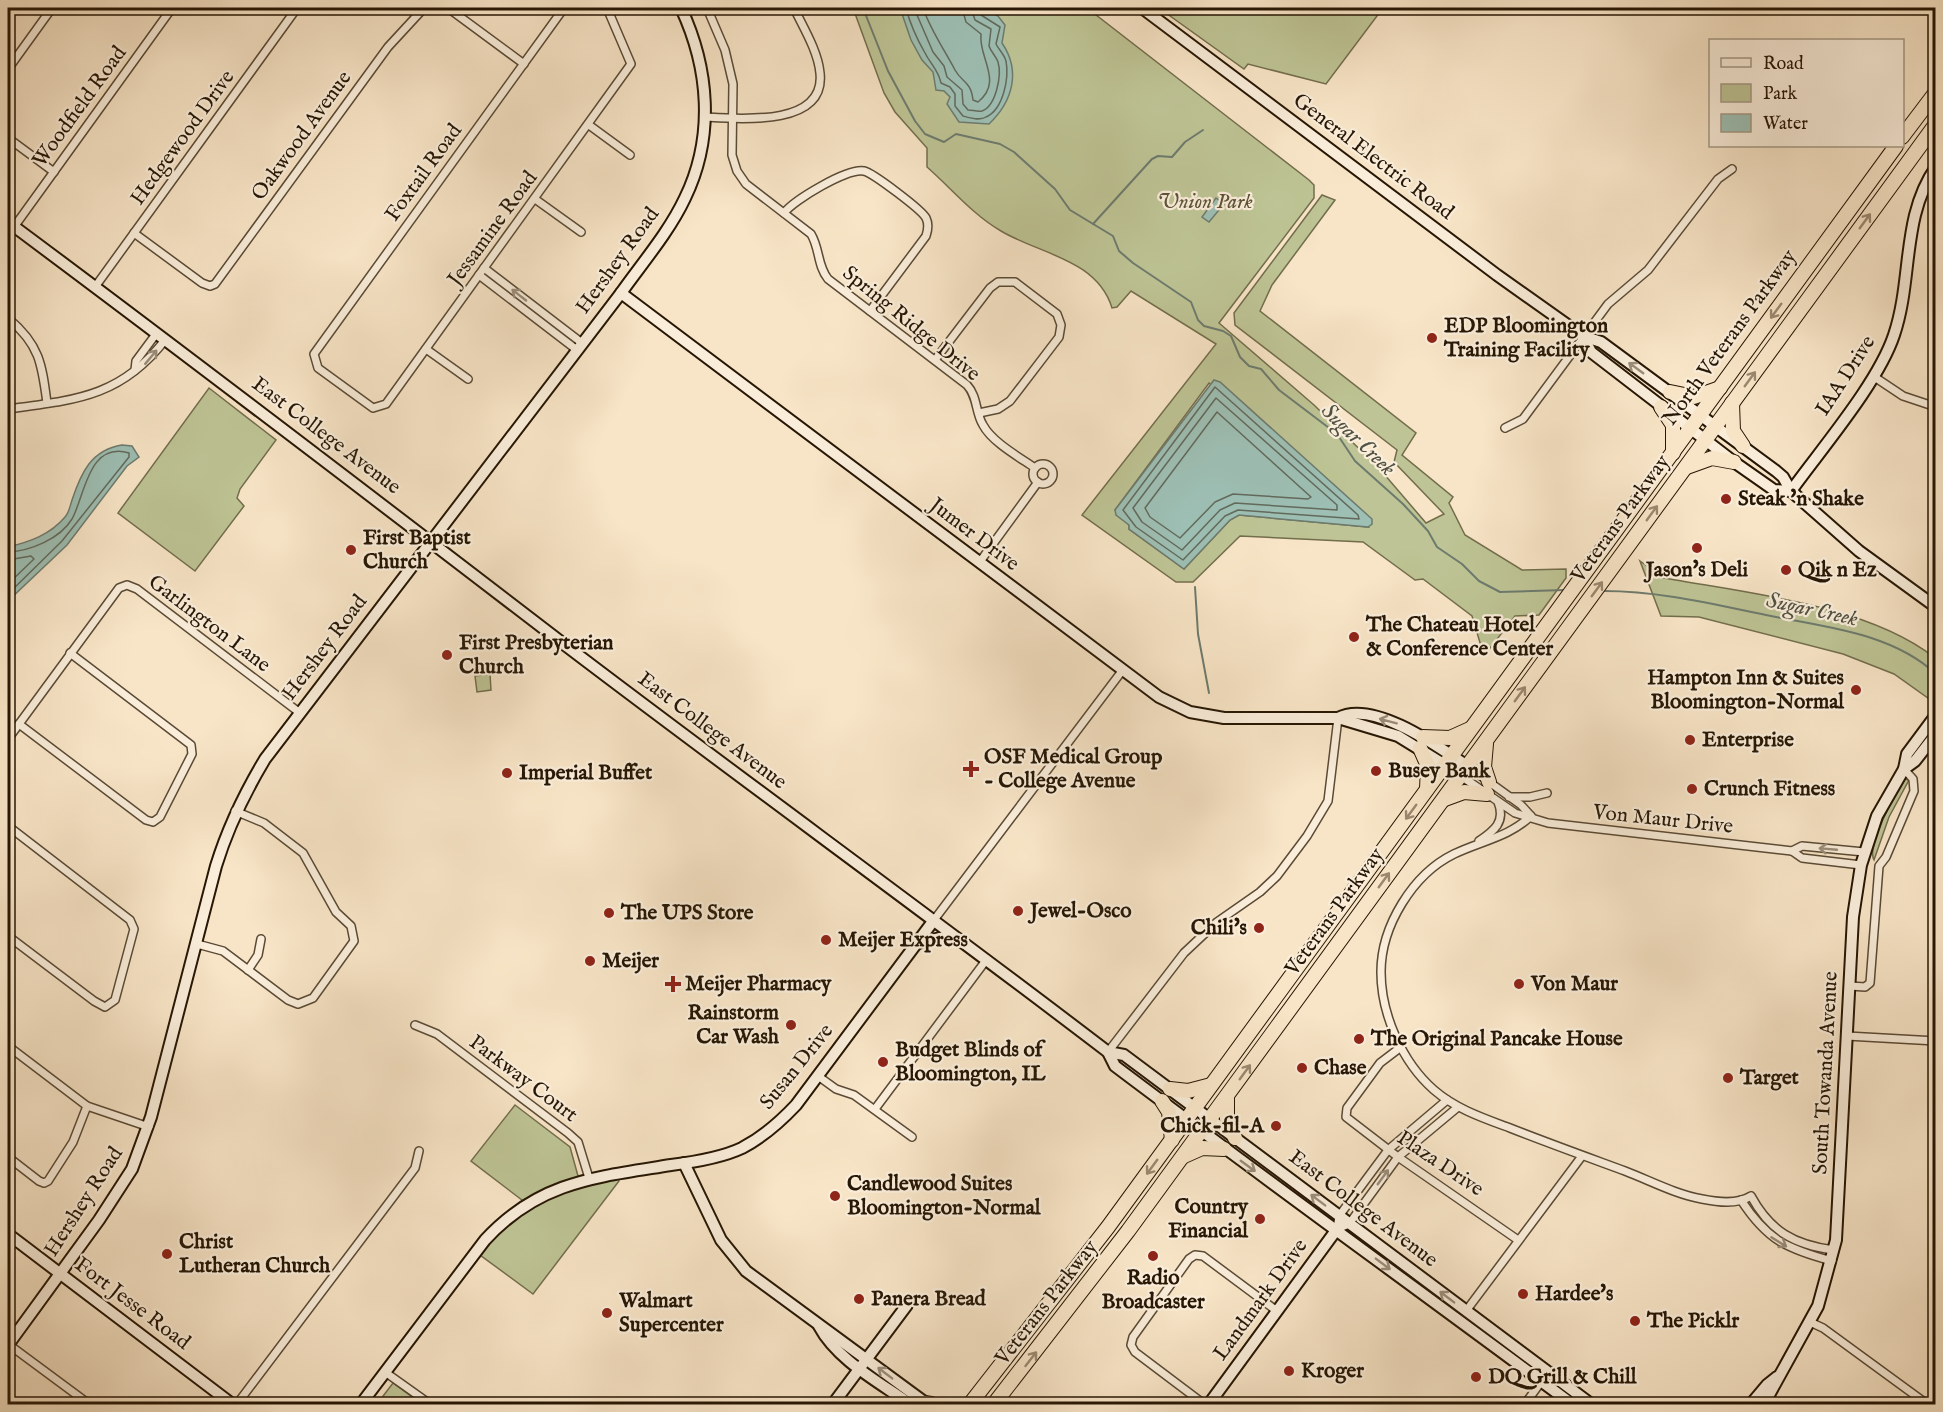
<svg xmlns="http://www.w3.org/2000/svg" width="1943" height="1412" viewBox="0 0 1943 1412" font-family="'IM FELL English',serif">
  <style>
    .green { fill: #bec495; stroke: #726d4c; stroke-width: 1.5; fill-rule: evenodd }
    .water { fill: #9dbfb4; stroke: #6d7b6e; stroke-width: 1.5 }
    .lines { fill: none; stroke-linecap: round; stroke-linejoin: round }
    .shore { stroke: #626a5c; stroke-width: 1.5 }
    .stream { stroke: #6d7b6e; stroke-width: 2 }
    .street-casing { stroke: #5a4a35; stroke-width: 10 }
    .secondary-casing { stroke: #261604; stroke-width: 14 }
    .highway-casing { stroke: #261604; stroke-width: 16 }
    .street { stroke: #faeedb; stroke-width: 7 }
    .secondary { stroke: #faeedb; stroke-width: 10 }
    .highway { stroke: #f8e5c7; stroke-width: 14 }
    .oneway { stroke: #9a886f }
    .oneway2 { stroke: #9b8d7a }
    .poi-dot { fill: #8f2418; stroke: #faeedb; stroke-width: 2 }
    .labels { text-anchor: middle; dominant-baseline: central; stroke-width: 4.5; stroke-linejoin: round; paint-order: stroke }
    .street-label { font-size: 21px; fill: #261604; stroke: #faeedb }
    .park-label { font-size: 21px; font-style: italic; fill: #5b5337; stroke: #faeedb }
    .poi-label { font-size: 21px; font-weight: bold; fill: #261604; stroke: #faeedb; text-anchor: start }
    .water-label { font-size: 22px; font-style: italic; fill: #505142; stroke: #faeedb }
  </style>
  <rect width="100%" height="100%" fill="#f8e5c7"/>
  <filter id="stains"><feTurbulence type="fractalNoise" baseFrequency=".00333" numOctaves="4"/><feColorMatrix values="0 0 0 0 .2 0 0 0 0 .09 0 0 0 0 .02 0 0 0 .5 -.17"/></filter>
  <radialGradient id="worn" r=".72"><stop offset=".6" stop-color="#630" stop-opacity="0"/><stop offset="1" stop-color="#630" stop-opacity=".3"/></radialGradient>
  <g class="green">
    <path d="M853,8H1087L1309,180L1314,185V198L1219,323L1314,405L1378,467L1426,523L1444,514L1394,462L1397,450L1235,325L1234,313L1322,195L1335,200L1272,285L1260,311L1416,433L1402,455L1453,497L1449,503L1465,535L1522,570L1566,569V578L1539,615L1515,616L1484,656L1472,616L1423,579L1415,580L1363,542L1240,536L1193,582H1176L1082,515L1216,344L1131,291L1117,307L1112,308C1097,259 1039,254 1001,231C973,215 951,188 927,167V148L895,112L884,93ZM1209,383L1368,527L1239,515L1230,520L1184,569L1129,529V525L1115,510Z"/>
    <path d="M1159,8H1383L1326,84L1248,64L1244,69Z"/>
    <path d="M209,388L276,440L240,489L237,498L244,506L195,571L118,513Z"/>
    <path d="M1640,561L1664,578C1748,593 1868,605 1935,658V703L1894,674L1843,654L1699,617L1661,616Z"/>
    <path d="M490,674L491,690L477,692L475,676Z"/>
    <path d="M1905,779L1909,780L1889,817L1874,860C1866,846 1896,792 1905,779Z"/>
    <path d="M515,1105L570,1147L578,1176L618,1169L619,1181L533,1294L480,1255L503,1228L531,1207L471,1161Z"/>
    <path d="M393,1383L422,1404H377Z"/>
  </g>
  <g class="water">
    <path d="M900,8H982L998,16L1005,25L1002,43C1021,71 1013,101 989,124L959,122L947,104L950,97L944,91L936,90L933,72L922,60L911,40Z"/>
    <path d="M1216,198L1224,204L1209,222L1202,217Z"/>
    <path d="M1214,380L1220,382L1372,519V524L1368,527L1239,515L1230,520L1184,569L1129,529V525L1116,515L1115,510Z"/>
    <path d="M122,445L132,446L139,457L127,466L67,545L8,601V547C29,542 50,535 65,517C69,513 70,506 72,500C81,473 91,450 122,445Z"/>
  </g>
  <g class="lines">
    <g class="shore">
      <path d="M906,8C910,24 917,39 925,53C931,65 938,69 941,83L950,87L955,94V106L963,116C970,118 980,121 986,117C1004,109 1009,77 1006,61C1004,54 999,50 996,44L1000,27L981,15L979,8"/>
      <path d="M914,8L933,52L944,66L947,77L962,90L963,104L968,110C972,110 978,112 982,111C996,106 1002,75 998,62C996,56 991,52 989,46L991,29L975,20L971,8"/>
      <path d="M923,8C931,31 944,49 955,70C962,83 971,81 973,100L978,102C1004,81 978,58 981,34L966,22L962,8"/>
      <path d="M1215,387L1358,515L1359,519L1238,510L1225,516L1183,560L1136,527L1123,510Z"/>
      <path d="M1216,398L1337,505V510L1235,503L1220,510L1182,550L1142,522L1133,508Z"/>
      <path d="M1217,412L1311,497L1308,499L1233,494L1215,502L1180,538L1150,517L1145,508Z"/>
      <path d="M8,552C30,551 60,539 72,519C85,496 88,441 129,453V457L62,541L8,594"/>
      <path d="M8,560L31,556L34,559L8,584"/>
    </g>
    <g class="stream">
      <path d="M863,8L888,71L915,121L925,134L944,142L956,134L1000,144L1014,152L1055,189L1070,210L1113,236L1119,251L1133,263L1191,302L1198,320L1204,326L1223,331L1231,336L1240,357L1249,366L1261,369L1279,390L1337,434L1355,461L1403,504L1428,531L1437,547L1462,564L1479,581L1500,592L1565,590"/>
      <path d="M1755,8L1764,12"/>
      <path d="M1093,224L1152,159L1158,156L1172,157L1185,142L1203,130"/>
      <path d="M1195,587L1198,634L1209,693"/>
      <path d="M1604,591C1659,591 1712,604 1766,615C1823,627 1891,632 1936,674"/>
    </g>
    <defs>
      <g id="street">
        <path d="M448,8L524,64"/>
        <path d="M564,8L314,354L318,368L373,408L386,404L631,64L607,8"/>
        <path d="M707,8L725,50L733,84L732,155L737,171L746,184L811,234C820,249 817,265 828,279L967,385C978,397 975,412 983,425C992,442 1019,457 1035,468"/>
        <path d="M8,69L52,8"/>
        <path d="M705,117C739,119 826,127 820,73C818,51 803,27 794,8"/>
        <path d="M589,125L630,155"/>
        <path d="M8,138L54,172"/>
        <path d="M535,199L581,232"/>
        <path d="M784,213C794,200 847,168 864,171C873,173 922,210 926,218C929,224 928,230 926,236L870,311"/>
        <path d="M14,227L172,8"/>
        <path d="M134,233L202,283L210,286L215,284L388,47L424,8"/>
        <path d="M484,268L582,343"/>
        <path d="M479,275L577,350"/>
        <path d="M95,287L297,8"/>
        <path d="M9,319C40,345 42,365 47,403"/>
        <path d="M426,349L468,379"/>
        <path d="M935,360L990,288L998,282H1015L1057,314L1061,325L1059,337L1010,401L998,409L979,413"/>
        <path d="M135,370L136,361L156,334"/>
        <path d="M1873,376L1903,396L1936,407"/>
        <path d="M8,409C75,400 121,397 165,340"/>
        <path d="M1505,428L1523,419L1608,304L1648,270L1718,179L1732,169"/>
        <circle cx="1043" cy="474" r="10"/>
        <path d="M979,563L1038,482"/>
        <path d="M19,724L146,820L153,822L160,817L192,754L191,745L70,653"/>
        <path d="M8,739L119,588L127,585L137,589L300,713"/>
        <path d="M1445,765L1515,813L1548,823L1792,851L1802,858L1861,865"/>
        <path d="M1467,766L1521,805L1531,816"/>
        <path d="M1509,797H1530L1547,793"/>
        <path d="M1531,816C1509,837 1481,841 1454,854C1413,874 1381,926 1381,972C1381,1014 1402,1062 1434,1090C1456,1109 1483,1118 1510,1128C1548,1143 1587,1157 1625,1171C1651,1181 1675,1194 1702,1199C1717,1202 1737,1205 1751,1196C1770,1231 1794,1245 1834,1250"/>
        <path d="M8,826L130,920L134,929L115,1000L105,1007L94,1001L8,936"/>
        <path d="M1479,841C1494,831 1506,822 1498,802"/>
        <path d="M1792,851L1802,846L1864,852"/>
        <path d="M934,920L1122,671"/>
        <path d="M197,944L223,951L288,1000L298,1004L313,998L354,941L351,926L336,912L303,853L264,823L235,811"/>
        <path d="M248,970L258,955L261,939"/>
        <path d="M1850,986L1865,987L1870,983L1879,866L1886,857L1914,791L1913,779L1904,769"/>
        <path d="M415,1025L437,1034L568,1133L578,1142L589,1178"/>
        <path d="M1847,1036L1936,1041"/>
        <path d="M8,1046L87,1106L149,1127"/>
        <path d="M1401,1047L1380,1063L1347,1108L1346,1117L1398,1157L1518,1240"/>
        <path d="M1108,1052L1184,953L1217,922L1260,892L1277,876L1307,836L1328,801L1338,718"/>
        <path d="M818,1076L836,1089L854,1095L912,1137"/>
        <path d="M1447,1100L1388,1150L1339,1216L1337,1229L1349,1224L1398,1157L1458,1107"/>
        <path d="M875,1109L987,959"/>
        <path d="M8,1157L39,1181L44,1183L48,1181L73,1142L87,1106"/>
        <path d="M1741,1200C1767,1240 1787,1249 1832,1261"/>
        <path d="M1935,1247L1936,1246"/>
        <path d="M1466,1311L1582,1156"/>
        <path d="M1810,1322L1823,1328L1927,1404"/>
        <path d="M8,1344L89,1404"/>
        <path d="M385,1372L430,1404"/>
        <path d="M237,1404L415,1168L419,1151"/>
        <path d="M1204,1404L1135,1352L1131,1345L1133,1337L1189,1259L1195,1255L1203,1256L1277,1311"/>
        <path d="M1525,1404L1541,1382"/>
        <path d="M1932,1404L1936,1400"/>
      </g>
      <g id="secondary">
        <path d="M1142,8L1497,275L1583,336L1601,342L1776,471L1783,477L1791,491L1859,551L1936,607"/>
        <path d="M8,222C195,361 380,503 565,645C745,782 929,915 1108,1052L1115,1066C1266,1180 1420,1291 1572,1404"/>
        <path d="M621,293L1159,697L1190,712L1224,718H1338L1398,736L1445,765"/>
        <path d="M1583,336L1591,352L1734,462L1774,490L1791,491"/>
        <path d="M1791,491C1822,448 1878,383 1894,335C1913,279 1901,217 1936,167"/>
        <path d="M1338,718C1373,699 1439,747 1467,766"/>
        <path d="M1904,769L1907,754L1936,715"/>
        <path d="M918,943L945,937L958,939"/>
        <path d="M1108,1052L1124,1055L1591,1404"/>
        <path d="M684,1163L721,1240L746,1271L927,1404"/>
        <path d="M8,1234L232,1404"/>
        <path d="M819,1326C837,1360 879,1382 910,1404"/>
        <path d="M8,1345L99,1220L132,1169L151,1117L216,866C228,827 244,794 265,759L621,293C643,262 669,232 685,198C715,136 709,68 681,8"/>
        <path d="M361,1404L485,1240C539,1181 597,1177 671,1165C695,1162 721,1158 742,1148C763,1137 780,1122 796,1105L934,920"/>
        <path d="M833,1404L907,1305"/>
        <path d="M1209,1404L1337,1229"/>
        <path d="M1751,1404L1767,1385L1777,1377"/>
        <path d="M1764,1404L1818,1306L1836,1240L1853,917L1861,865L1877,816L1904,769L1915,761L1936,734"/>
      </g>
      <g id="highway">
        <path d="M1902,137L1936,92"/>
        <path d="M1670,392L1694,397L1720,388"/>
        <path d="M1732,403L1733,431L1743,446"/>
        <path d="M1661,407L1673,425V453"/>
        <path d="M1687,467L1712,458L1734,462"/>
        <path d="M1423,737L1450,738L1470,729"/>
        <path d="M1486,744L1484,767L1489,782"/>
        <path d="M1420,748L1428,766L1427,789"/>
        <path d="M1445,799L1464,792L1487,794"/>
        <path d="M1170,1089L1188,1091L1211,1085"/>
        <path d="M1227,1097V1119L1235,1138"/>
        <path d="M1162,1101L1169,1112L1172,1140"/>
        <path d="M1184,1156L1202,1148L1224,1149"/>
        <path d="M925,1403L931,1404"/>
        <path d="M970,1404L1108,1227L1896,146"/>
        <path d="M994,1404L1128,1231L1936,124"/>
      </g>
    </defs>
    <use href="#street" class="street-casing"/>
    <use href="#secondary" class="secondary-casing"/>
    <use href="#highway" class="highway-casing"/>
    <use href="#street" class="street"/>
    <use href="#secondary" class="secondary"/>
    <use href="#highway" class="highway"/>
  </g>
  <defs><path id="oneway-shaft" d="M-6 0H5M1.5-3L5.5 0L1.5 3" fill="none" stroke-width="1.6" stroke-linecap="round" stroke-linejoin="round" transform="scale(1.5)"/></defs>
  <g class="oneway">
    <use href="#oneway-shaft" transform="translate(1865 221) rotate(-54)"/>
    <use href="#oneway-shaft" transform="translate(1776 311) rotate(126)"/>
    <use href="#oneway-shaft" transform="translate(1750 379) rotate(-54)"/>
    <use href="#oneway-shaft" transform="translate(1652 513) rotate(-54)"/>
    <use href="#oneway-shaft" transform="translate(1597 589) rotate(-54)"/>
    <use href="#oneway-shaft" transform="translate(1520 694) rotate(-54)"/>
    <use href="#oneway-shaft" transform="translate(1411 812) rotate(126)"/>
    <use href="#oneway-shaft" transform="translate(1384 880) rotate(-54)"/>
    <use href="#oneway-shaft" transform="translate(1245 1072) rotate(-54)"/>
    <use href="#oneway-shaft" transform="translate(1152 1167) rotate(126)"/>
    <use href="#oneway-shaft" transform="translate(1031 1359) rotate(-52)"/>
  </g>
  <g class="oneway2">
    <use href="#oneway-shaft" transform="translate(519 295) rotate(-142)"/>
    <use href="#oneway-shaft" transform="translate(151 357) rotate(-50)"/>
    <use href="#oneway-shaft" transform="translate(1636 368) rotate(-144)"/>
    <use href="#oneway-shaft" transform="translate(1388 721) rotate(-165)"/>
    <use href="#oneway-shaft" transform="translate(1828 849) rotate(-175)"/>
    <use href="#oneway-shaft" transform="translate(1248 1166) rotate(36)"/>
    <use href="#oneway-shaft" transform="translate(1383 1177) rotate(-54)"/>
    <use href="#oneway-shaft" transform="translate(1318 1200) rotate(-143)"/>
    <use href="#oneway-shaft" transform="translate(1779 1242) rotate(32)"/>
    <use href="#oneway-shaft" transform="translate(1383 1264) rotate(37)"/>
    <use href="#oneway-shaft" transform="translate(1447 1297) rotate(-143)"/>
    <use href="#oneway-shaft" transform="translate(885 1373) rotate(-143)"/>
  </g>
  <g class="poi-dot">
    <circle cx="1432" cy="338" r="6"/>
    <circle cx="1726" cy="499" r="6"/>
    <circle cx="1697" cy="548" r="6"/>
    <circle cx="351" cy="550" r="6"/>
    <circle cx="1786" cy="570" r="6"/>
    <circle cx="1354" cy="637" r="6"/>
    <circle cx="447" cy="655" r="6"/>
    <circle cx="1856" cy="690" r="6"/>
    <circle cx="1690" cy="740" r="6"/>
    <path d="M968 760h6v6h6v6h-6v6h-6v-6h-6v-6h6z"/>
    <circle cx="1376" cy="771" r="6"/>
    <circle cx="507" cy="773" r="6"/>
    <circle cx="1692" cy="789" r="6"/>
    <circle cx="1018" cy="911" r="6"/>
    <circle cx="609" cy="913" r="6"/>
    <circle cx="1259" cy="928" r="6"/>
    <circle cx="826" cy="940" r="6"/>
    <circle cx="590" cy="961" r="6"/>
    <path d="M670 975h6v6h6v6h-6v6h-6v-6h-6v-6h6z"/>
    <circle cx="1519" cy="984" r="6"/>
    <circle cx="791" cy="1025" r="6"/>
    <circle cx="1359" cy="1039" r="6"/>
    <circle cx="883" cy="1062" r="6"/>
    <circle cx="1302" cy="1068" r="6"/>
    <circle cx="1728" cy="1078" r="6"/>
    <circle cx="1276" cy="1126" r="6"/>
    <circle cx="835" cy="1196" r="6"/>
    <circle cx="1260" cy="1219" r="6"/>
    <circle cx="167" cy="1254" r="6"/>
    <circle cx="1153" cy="1256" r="6"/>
    <circle cx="1523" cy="1294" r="6"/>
    <circle cx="859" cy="1299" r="6"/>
    <circle cx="607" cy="1313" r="6"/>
    <circle cx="1635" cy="1321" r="6"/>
    <circle cx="1289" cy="1371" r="6"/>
    <circle cx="1476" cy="1377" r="6"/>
  </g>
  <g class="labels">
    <g class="street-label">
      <text transform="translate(80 107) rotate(-54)">Woodfield Road</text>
      <text transform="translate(302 136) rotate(-54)">Oakwood Avenue</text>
      <text transform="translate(183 138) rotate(-54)">Hedgewood Drive</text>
      <text transform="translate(1373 157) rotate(37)">General Electric Road</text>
      <text transform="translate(424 173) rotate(-54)">Foxtail Road</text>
      <text transform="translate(493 229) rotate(-54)">Jessamine Road</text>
      <text transform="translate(618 261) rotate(-54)">Hershey Road</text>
      <text transform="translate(911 324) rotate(39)">Spring Ridge Drive</text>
      <text transform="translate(1730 338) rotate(-54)">North Veterans Parkway</text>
      <text transform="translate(1846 376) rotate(-57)">IAA Drive</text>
      <text transform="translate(326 436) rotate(37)">East College Avenue</text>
      <text transform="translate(1621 519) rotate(-54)">Veterans Parkway</text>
      <text transform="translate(974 535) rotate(37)">Jumer Drive</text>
      <text transform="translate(209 624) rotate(37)">Garlington Lane</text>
      <text transform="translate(325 648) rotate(-53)">Hershey Road</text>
      <text transform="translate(712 731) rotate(37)">East College Avenue</text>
      <text transform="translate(1663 820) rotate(6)">Von Maur Drive</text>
      <text transform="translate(1335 912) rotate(-54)">Veterans Parkway</text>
      <text transform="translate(797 1067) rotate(-51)">Susan Drive</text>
      <text transform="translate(1826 1073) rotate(-87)">South Towanda Avenue</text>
      <text transform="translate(523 1079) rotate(37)">Parkway Court</text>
      <text transform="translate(1440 1164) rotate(34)">Plaza Drive</text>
      <text transform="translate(84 1202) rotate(-57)">Hershey Road</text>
      <text transform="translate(1363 1209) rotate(37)">East College Avenue</text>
      <text transform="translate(1261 1300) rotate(-54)">Landmark Drive</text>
      <text transform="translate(1047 1303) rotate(-52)">Veterans Parkway</text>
      <text transform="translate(132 1304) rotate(37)">Fort Jesse Road</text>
    </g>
    <g class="park-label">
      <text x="1205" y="202">Union Park</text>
    </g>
    <g class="poi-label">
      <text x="1444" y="326">EDP Bloomington<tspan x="1444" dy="24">Training Facility</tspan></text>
      <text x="1738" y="499">Steak 'n Shake</text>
      <text x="363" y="538">First Baptist<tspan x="363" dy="24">Church</tspan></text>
      <text x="1697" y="570" text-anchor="middle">Jason's Deli</text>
      <text x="1798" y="570">Qik n Ez</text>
      <text x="1366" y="625">The Chateau Hotel<tspan x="1366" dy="24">&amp; Conference Center</tspan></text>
      <text x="459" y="643">First Presbyterian<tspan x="459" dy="24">Church</tspan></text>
      <text x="1844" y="678" text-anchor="end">Hampton Inn &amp; Suites<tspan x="1844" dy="24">Bloomington-Normal</tspan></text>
      <text x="1702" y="740">Enterprise</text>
      <text x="984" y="757">OSF Medical Group<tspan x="984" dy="24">- College Avenue</tspan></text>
      <text x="1388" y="771">Busey Bank</text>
      <text x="519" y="773">Imperial Buffet</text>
      <text x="1704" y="789">Crunch Fitness</text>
      <text x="1030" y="911">Jewel-Osco</text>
      <text x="621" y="913">The UPS Store</text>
      <text x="1247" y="928" text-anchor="end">Chili's</text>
      <text x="838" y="940">Meijer Express</text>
      <text x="602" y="961">Meijer</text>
      <text x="685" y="984">Meijer Pharmacy</text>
      <text x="1531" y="984">Von Maur</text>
      <text x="779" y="1013" text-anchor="end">Rainstorm<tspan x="779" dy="24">Car Wash</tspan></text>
      <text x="1371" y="1039">The Original Pancake House</text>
      <text x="895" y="1050">Budget Blinds of<tspan x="895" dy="24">Bloomington, IL</tspan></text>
      <text x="1314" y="1068">Chase</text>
      <text x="1740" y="1078">Target</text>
      <text x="1264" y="1126" text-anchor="end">Chick-fil-A</text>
      <text x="847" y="1184">Candlewood Suites<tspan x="847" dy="24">Bloomington-Normal</tspan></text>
      <text x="1248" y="1207" text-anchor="end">Country<tspan x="1248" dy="24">Financial</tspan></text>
      <text x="179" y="1242">Christ<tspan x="179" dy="24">Lutheran Church</tspan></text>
      <text x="1153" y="1278" text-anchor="middle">Radio<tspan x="1153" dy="24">Broadcaster</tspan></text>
      <text x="1535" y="1294">Hardee's</text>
      <text x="871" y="1299">Panera Bread</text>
      <text x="619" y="1301">Walmart<tspan x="619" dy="24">Supercenter</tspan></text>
      <text x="1647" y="1321">The Picklr</text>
      <text x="1301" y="1371">Kroger</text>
      <text x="1488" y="1377">DQ Grill &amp; Chill</text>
    </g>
    <g class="water-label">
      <text transform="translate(1358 440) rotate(44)">Sugar Creek</text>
      <text transform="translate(1812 610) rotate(12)">Sugar Creek</text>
    </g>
  </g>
  <rect width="1943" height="1412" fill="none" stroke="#f8e5c7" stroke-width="30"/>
  <rect x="9" y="9" width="1925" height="1394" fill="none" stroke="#261604" stroke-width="3"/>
  <rect x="15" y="15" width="1913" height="1382" fill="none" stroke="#261604" stroke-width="1.5"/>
  <rect x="1709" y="39" width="195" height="108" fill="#faeedb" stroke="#a59885" stroke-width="1.5"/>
  <rect x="1721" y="58" width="30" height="9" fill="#faeedb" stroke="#a59885" stroke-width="1.5"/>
  <text x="1763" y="69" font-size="18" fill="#261604">Road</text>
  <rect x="1721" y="84" width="30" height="18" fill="#bec495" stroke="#a59885" stroke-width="1.5"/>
  <text x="1763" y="99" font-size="18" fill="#261604">Park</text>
  <rect x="1721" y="114" width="30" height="18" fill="#9dbfb4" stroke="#a59885" stroke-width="1.5"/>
  <text x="1763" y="129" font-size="18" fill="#261604">Water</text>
  <rect width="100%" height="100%" filter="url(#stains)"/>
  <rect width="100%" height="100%" fill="url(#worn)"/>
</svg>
